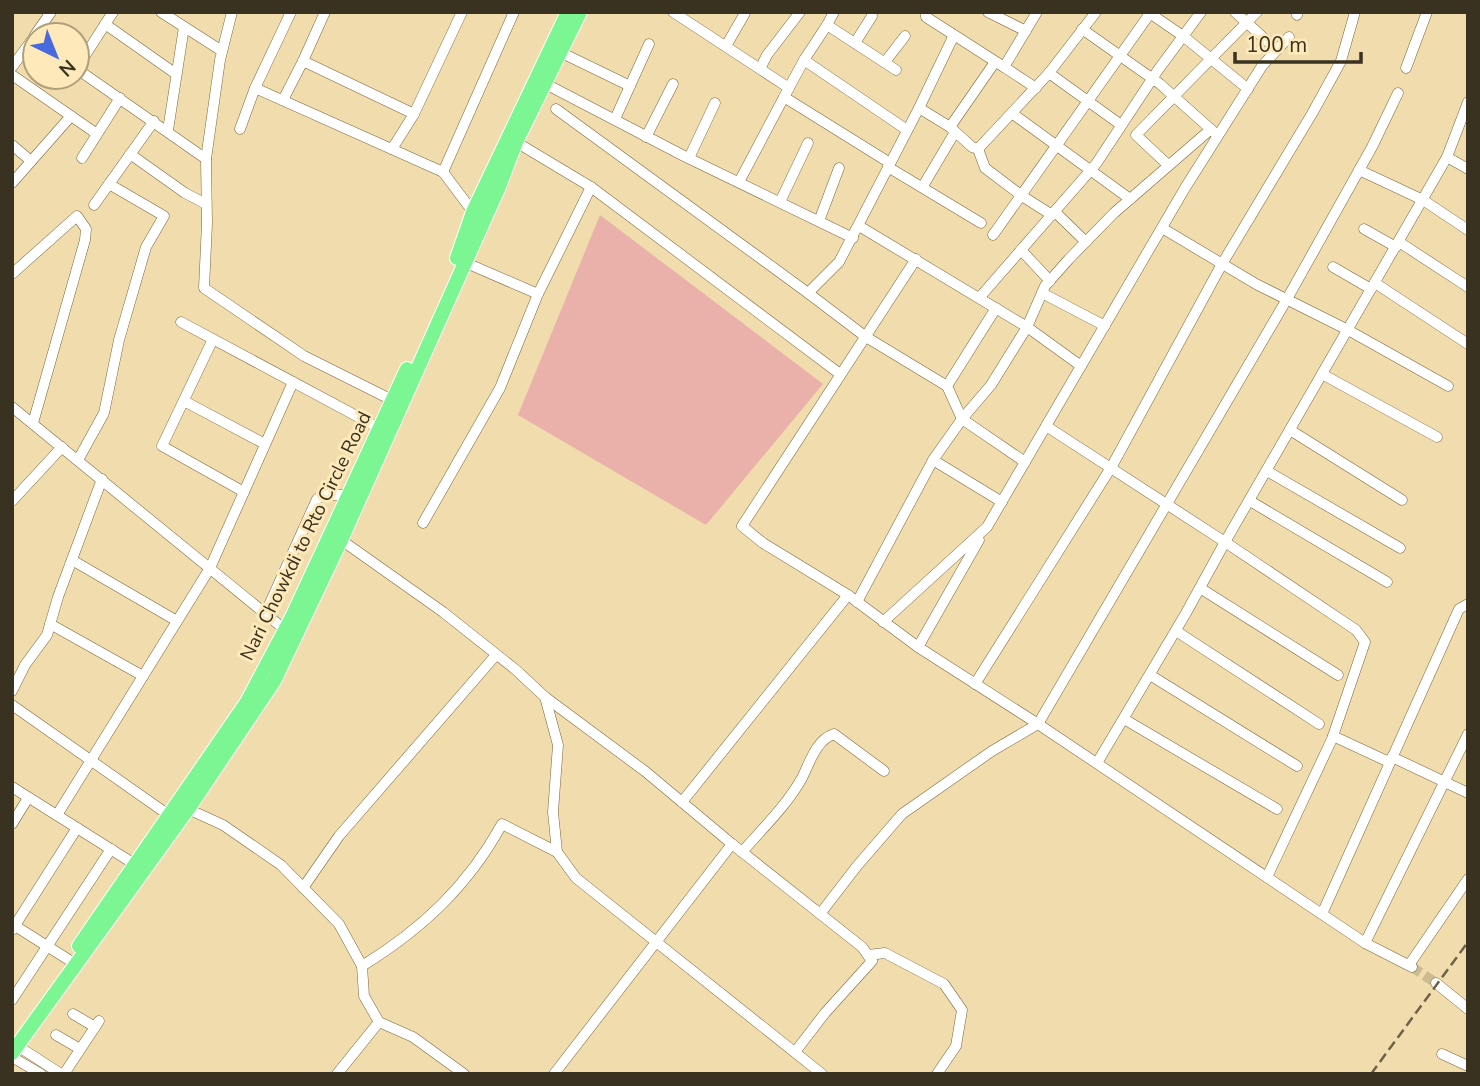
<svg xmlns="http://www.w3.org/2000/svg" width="1480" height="1086" viewBox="0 0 1480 1086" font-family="'Nunito Sans',sans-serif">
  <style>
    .green { fill: #e9b1a9 }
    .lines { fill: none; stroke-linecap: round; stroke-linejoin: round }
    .minor-tunnel { stroke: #ccba91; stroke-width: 10; stroke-dasharray: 10 5; stroke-linecap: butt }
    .minor-casing { stroke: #79673c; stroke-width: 11 }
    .highway-casing { stroke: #fff; stroke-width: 16 }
    .minor { stroke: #fff; stroke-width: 10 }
    .highway { stroke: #7cf692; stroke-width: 14 }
    .rail { stroke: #6d6248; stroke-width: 2.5; stroke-dasharray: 10 5; stroke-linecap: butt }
    .labels { text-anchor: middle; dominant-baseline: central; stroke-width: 6; stroke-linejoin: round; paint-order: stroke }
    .street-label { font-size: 19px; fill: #3a3220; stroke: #fde9ba }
  </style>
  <rect width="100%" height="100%" fill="#f0dcad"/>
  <path class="green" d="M600,215L823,384L706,525L518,415Z"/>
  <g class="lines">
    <path class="minor-tunnel" d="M1412,967L1436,983"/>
    <defs>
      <g id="minor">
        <path d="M161,12L222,51"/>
        <path d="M232,12L220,60L206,159L207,223L204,288L304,356L392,400"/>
        <path d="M673,12L760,69L767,55L800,12"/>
        <path d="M834,12L827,25L896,70"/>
        <path d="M926,12V17L1004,67"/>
        <path d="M988,12L1026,31"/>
        <path d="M1148,12L1183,36L1248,89"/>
        <path d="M1235,12L1277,50"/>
        <path d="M1297,15V12"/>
        <path d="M105,24L176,74"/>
        <path d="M1082,29L1160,84L1215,133"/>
        <path d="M35,35L51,12"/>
        <path d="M1289,37L1262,66L1185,188L1046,426L1225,542L1447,157L1468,102"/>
        <path d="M855,43L872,16"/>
        <path d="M726,46L745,13"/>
        <path d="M560,52L630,86"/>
        <path d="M804,60L827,25"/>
        <path d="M303,61L325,12"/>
        <path d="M885,62L905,36"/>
        <path d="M12,67L35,36"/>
        <path d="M77,68L113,12"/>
        <path d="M1406,68L1427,12"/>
        <path d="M77,69L206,159"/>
        <path d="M760,69L789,88"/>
        <path d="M1049,73L1121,125"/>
        <path d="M12,75L97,134"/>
        <path d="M540,81L684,156L853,238"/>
        <path d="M255,88L443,172L473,212"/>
        <path d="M1036,88L1004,67L1037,12"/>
        <path d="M784,97L804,60L907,130"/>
        <path d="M283,100L303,61L414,114L392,149"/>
        <path d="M919,108L954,35"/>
        <path d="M556,109L808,293L839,262L919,108L950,127L972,147L978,149L1049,73L1096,12"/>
        <path d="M414,114L462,12"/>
        <path d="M1013,114L1130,199"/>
        <path d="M615,119L649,44"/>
        <path d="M950,127L995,62"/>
        <path d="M240,129L255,88L291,12"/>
        <path d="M168,130L184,27"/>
        <path d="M646,137L673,84"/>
        <path d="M516,142L591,187L840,374"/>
        <path d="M12,145L31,161"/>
        <path d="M978,149L985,168L1022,196L1052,215"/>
        <path d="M130,154L185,193L206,204"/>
        <path d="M1447,157L1468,169"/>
        <path d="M82,158L120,98"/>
        <path d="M689,158L715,103"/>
        <path d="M1168,165L1136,135L1257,12"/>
        <path d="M888,167L981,223"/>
        <path d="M1359,170L1423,200L1468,230"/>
        <path d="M443,172L514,12"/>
        <path d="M739,182L784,97L890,163"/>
        <path d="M12,183L71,116"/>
        <path d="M923,186L955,132"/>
        <path d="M780,202L808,143"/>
        <path d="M94,205L154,121"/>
        <path d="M1055,212L1086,242"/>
        <path d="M819,221L839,168"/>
        <path d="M859,226L1027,327L1045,286L1069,259L1114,213L1211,129"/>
        <path d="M1162,228L1256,284L1348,330L1448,386"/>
        <path d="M1364,229L1396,247"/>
        <path d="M993,235L1151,12"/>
        <path d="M1399,242L1468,287"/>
        <path d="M1021,250L1050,281"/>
        <path d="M916,259L742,526L763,543L848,595L918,647L1038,724L1365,943L1412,967"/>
        <path d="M464,262L538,294L591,187"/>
        <path d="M1333,267L1371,289"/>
        <path d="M12,274L77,216L86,229L85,240L33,423"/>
        <path d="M1375,283L1468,344"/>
        <path d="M808,293L866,337L947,386"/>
        <path d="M1042,293L1105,326"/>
        <path d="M980,297L1096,164L1158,70L1201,12"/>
        <path d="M996,308L947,386L962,419L1025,462"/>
        <path d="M181,322L379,428"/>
        <path d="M213,339L162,446L244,492"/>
        <path d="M1322,374L1437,437"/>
        <path d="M184,401L265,444"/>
        <path d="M12,407L289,633"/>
        <path d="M1290,430L1402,500"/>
        <path d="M78,460L104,413L119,340L146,247L164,216L109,184"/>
        <path d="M933,460L1002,502"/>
        <path d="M1267,471L1400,548"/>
        <path d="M12,501L62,447"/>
        <path d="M1250,501L1387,582"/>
        <path d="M423,523L500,388L538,294"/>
        <path d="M337,537L443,612L516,670L545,697L558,745L553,812L557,852L576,878L822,1074"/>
        <path d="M72,560L177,621"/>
        <path d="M1200,588L1338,675"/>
        <path d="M857,602L933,460L962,419L991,385L1027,327L1081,366"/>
        <path d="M265,614L317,499L323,495H348"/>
        <path d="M883,622L987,527L1046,426"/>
        <path d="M50,624L143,676"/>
        <path d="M1176,631L1319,724"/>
        <path d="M918,647L979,540"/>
        <path d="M1150,675L1297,766"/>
        <path d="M975,684L1112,466L1222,264L1313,112L1341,61L1355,12"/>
        <path d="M12,691L25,665L47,635L58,597L102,479"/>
        <path d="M545,697L646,772L732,844L862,947L872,961L825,1013L795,1052"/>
        <path d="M12,705L170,816"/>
        <path d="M1124,719L1277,809"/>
        <path d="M1333,736L1389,762"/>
        <path d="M1392,757L1468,793"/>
        <path d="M1097,763L1186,613L1225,542L1356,630L1365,642L1332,739L1267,877"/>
        <path d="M12,787L139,867"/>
        <path d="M682,802L848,595"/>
        <path d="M188,809L223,825L281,865L339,924L362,966L364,996L379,1022L413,1037L464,1074"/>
        <path d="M57,815L210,568L293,382"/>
        <path d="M12,824L28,798"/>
        <path d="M742,852C763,828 787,805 802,778C810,762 816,740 834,734L884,771"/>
        <path d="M303,888L339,836L496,655"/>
        <path d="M820,914L857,866L902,814L992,751L1038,724L1287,299L1372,147L1398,93"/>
        <path d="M1322,914L1459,609L1468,604"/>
        <path d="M12,924L77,965"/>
        <path d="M12,930L77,828"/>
        <path d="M1365,943L1468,734"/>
        <path d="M868,955L885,953L944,984L962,1010L956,1046L937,1074"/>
        <path d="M1409,965L1468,879"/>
        <path d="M362,966C422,929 468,886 502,824L557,852"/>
        <path d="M1436,983L1468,1009"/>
        <path d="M12,1000L111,849"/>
        <path d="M73,1014L95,1027"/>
        <path d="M56,1035L80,1049"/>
        <path d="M13,1043L61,1074"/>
        <path d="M1442,1054L1468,1066"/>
        <path d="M12,1057L41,1074"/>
        <path d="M64,1074L99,1021"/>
        <path d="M337,1074L379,1022"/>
        <path d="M554,1074L732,844"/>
      </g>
      <g id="highway">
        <path d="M457,258L473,212L568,12"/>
        <path d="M79,946L247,702L293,615L407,369"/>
        <path d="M12,1053L188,809L274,681L341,540L498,189L516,142L580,12"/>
      </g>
    </defs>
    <use href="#minor" class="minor-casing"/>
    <use href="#highway" class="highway-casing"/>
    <use href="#minor" class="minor"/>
    <use href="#highway" class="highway"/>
    <path class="rail" d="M1371,1074L1468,942"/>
  </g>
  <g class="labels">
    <g class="street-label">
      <text transform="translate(306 536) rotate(-64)">Nari Chowkdi to Rto Circle Road</text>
    </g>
  </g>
  <rect width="1480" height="1086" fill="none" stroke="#3a3220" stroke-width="28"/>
  <g transform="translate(56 56) rotate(137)"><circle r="33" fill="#fde9ba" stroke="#afa07c" stroke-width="2"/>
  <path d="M0-5L12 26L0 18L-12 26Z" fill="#486add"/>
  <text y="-10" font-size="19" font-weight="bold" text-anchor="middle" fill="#3a3220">N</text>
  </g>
  <path d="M1235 52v10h126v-10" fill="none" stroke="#3a3220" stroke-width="3.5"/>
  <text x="1246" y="52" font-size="21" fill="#3a3220" stroke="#fde9ba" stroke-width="5" paint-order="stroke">100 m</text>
</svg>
